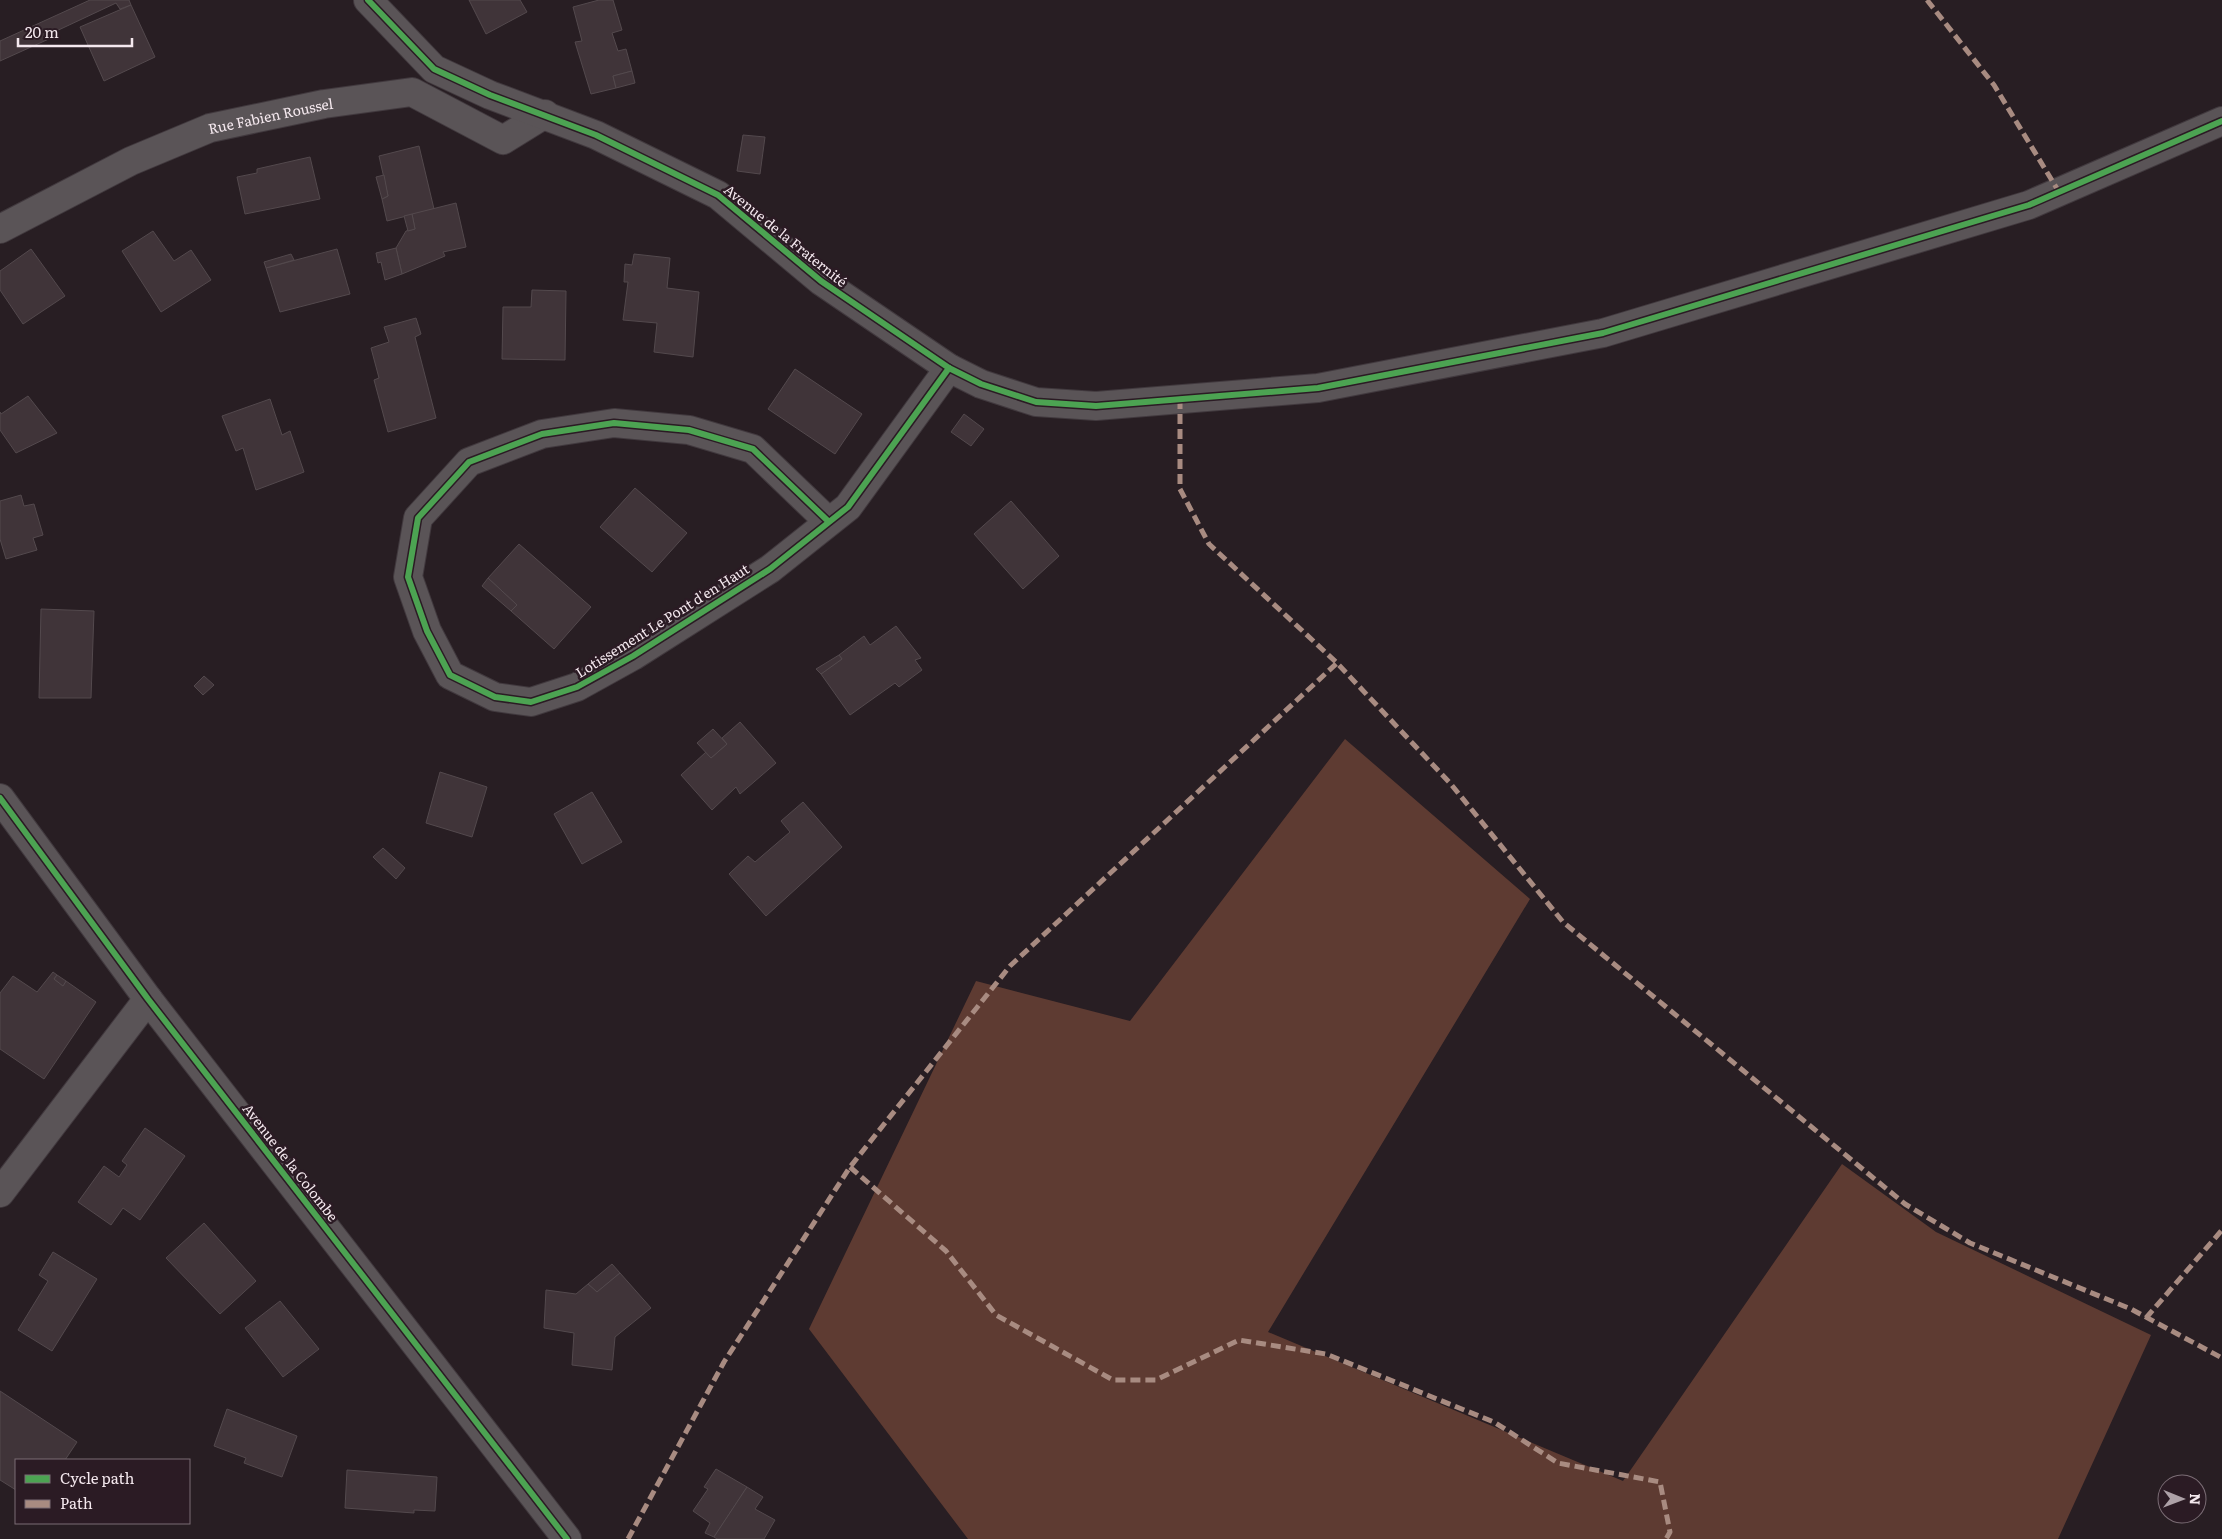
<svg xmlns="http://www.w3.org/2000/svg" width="2222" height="1539" viewBox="0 0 2222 1539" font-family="Literata,serif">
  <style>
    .forest { fill: #5e3b32 }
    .building { fill: #403439; stroke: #53494d }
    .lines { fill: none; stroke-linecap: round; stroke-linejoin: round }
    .street-casing { stroke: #41393e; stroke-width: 30 }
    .secondary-casing { stroke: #41393e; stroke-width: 30 }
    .street { stroke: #5a5457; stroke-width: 28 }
    .secondary { stroke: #5a5457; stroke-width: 28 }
    .quiet { stroke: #a88b81; stroke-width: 5; stroke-dasharray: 10 5; stroke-linecap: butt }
    .cycleway-casing { stroke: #2b1b24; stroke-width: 9 }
    .cycleway { stroke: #4ca352; stroke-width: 6 }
    .labels { text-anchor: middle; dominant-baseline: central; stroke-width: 5; stroke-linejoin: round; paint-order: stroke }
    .street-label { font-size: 14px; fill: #f4e8ee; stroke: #2b1b24 }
  </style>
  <rect width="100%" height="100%" fill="#281e23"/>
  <path class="forest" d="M1345,739L1530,899L1268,1332L1623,1481L1842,1164L1936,1232L2151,1335L2058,1539H968L809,1329L976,981L1130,1021Z"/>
  <g class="building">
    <path d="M90,0H129L131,5L120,9L116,3L50,34L51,38L0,61V41Z"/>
    <path d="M469,0H520L527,12L486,34Z"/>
    <path d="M599,0H613L622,30L612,33L618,51L626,49L632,71L613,76L616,88L591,94L575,42L582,41L573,7Z"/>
    <path d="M131,5L155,57L104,81L80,27Z"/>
    <path d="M632,71L635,83L616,88L613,76Z"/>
    <path d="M743,135L765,137L760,174L737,171Z"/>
    <path d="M419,146L434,209L387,221L382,199L388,196L379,156Z"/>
    <path d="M310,157L320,199L245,214L237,177L257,173V169Z"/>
    <path d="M384,175L388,196L382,199L376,177Z"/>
    <path d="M456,203L466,247L443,252L445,256L402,274L396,248L406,231L415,229L412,214Z"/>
    <path d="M412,214L415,229L408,231L404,216Z"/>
    <path d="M153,231L174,261L191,250L211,280L161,312L122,251Z"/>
    <path d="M396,248L402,274L385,280L381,262L378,263L376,253Z"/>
    <path d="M31,249L65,296L23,324L0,290V271Z"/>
    <path d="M337,249L350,294L280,312L266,268Z"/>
    <path d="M291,254L294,260L266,268L264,262Z"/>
    <path d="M634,254L670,258L667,288L699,292L693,357L654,352L657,323L623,320L628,282H624L625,264L632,265Z"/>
    <path d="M532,290L566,291L565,360L502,359L503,307H531Z"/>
    <path d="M416,318L421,334L415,337L436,418L388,432L374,380L379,378L371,348L389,342L384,327Z"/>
    <path d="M795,369L862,414L835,454L768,409Z"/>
    <path d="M28,396L57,433L16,453L0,430V412L1,414Z"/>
    <path d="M270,399L282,435L290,431L304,472L256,490L243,448L236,451L222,416Z"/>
    <path d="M964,414L984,429L971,446L951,432Z"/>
    <path d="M635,488L687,533L652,572L600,527Z"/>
    <path d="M21,495L24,506L34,504L43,535L33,538L37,550L6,559L0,539V501Z"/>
    <path d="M1011,501L1059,556L1023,589L974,534Z"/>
    <path d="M519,544L591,607L554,649L511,611L517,605L488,578Z"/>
    <path d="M488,578L517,605L511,611L482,586Z"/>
    <path d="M41,609L94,611L91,698H39Z"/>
    <path d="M896,626L921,658L915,660L922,670L899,687L895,683L850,715L821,674L842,659L839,655L864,636L870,645Z"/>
    <path d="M839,655L842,659L821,674L816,669Z"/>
    <path d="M204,676L214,685L203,695L194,686Z"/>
    <path d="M740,722L776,763L740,794L736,787L712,810L681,775L706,752L711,758L727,744L722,738Z"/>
    <path d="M713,729L727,744L711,758L697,743Z"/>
    <path d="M440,772L487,787L472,837L426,823Z"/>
    <path d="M592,792L622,842L582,864L554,814Z"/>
    <path d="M803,802L842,847L766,916L729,874L748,856L755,862L790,832L781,821Z"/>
    <path d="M383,848L405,868L396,879L373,857Z"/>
    <path d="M53,972L57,975L54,979L63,986L66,981L96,1002L44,1079L0,1049V993L13,976L37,992Z"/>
    <path d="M57,975L66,981L63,986L54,979Z"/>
    <path d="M145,1128L185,1156L140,1220L123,1208L111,1225L78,1202L104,1166L119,1177L127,1165L122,1161Z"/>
    <path d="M204,1223L256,1281L220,1314L166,1258Z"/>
    <path d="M53,1252L97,1279L52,1351L18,1330L48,1281L39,1275Z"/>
    <path d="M612,1264L620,1273L597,1292L588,1284Z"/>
    <path d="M620,1273L651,1308L615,1337L612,1370L572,1365L574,1333L544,1328L546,1290L576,1294L588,1284L597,1292Z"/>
    <path d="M280,1301L319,1349L283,1377L245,1328Z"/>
    <path d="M0,1391L77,1442L65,1460H16V1490L0,1480Z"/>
    <path d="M227,1409L297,1436L282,1477L244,1463L246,1458L214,1446Z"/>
    <path d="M716,1469L747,1487L714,1537L705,1533L710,1523L693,1511L708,1489L704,1487Z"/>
    <path d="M347,1470L437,1477L435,1511L414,1510V1513L345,1508Z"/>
    <path d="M747,1487L763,1497L755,1509L775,1520L764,1539H717L714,1537Z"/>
  </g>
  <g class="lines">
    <defs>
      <g id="street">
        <path id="s1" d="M0,229L131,161L210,128L324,104L412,92L503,140L545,114"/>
        <path d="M829,522L753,449L689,430L614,423L542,434L469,462L418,518L408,577L427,631L450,675L495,697L531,702L577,687L633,656L770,569L848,507L949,368"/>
        <path d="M0,798L148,999L567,1539"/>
        <path d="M0,1193L148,999"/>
      </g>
      <path id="secondary" d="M368,0L434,69L490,95L596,135L718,195L821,281L949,368L981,384L1036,402L1096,406L1318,388L1603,333L2029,205L2222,121"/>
    </defs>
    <use href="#street" class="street-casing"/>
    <use href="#secondary" class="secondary-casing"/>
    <use href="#street" class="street"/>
    <use href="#secondary" class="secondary"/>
    <g class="quiet">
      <path d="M1927,0L1994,85L2059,192"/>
      <path d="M1180,399V489L1209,544L1337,663L1450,783L1563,922L1905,1204L1970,1243L2131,1309L2222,1358"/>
      <path d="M850,1167L946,1251L996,1315L1113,1380H1156L1239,1340L1326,1354L1494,1422L1558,1463L1660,1482L1670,1532L1666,1539"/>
      <path d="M2146,1318L2222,1230"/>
      <path d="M628,1539L724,1362L850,1167L1010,966L1337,663"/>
    </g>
    <defs>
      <g id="cycleway">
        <path d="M368,0L434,69L490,95L596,135L718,195L821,281L949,368L981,384L1036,402L1096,406L1318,388L1603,333L2029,205L2222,121"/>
        <path d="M829,522L753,449L689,430L614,423L542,434L469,462L418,518L408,577L427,631L450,675L495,697L531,702L577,687L633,656L770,569L848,507L949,368"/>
        <path d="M0,798L148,999L567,1539"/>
      </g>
    </defs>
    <use href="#cycleway" class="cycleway-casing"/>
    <use href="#cycleway" class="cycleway"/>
  </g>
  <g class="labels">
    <g class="street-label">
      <text stroke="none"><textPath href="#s1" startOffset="295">Rue Fabien Roussel</textPath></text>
      <text transform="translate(786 235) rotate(39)">Avenue de la Fraternité</text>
      <text transform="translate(662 620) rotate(-32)">Lotissement Le Pont d'en Haut</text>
      <text transform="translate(291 1162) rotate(52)">Avenue de la Colombe</text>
    </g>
  </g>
  <rect x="15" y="1459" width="175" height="65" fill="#2b1b24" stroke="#7b6d75"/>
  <rect x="25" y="1475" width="25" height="8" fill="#4ca352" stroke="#7b6d75"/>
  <text x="60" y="1484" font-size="15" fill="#f4e8ee">Cycle path</text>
  <rect x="25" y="1500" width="25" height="8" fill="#a88b81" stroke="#7b6d75"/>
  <text x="60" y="1509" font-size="15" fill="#f4e8ee">Path</text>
  <g transform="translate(2182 1499) rotate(91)"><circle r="24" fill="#2b1b24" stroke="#7b6d75"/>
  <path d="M0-4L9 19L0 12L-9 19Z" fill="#ada1a7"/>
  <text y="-8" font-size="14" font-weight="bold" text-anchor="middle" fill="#f4e8ee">N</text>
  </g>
  <path d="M18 38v8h114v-8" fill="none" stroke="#f4e8ee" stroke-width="2.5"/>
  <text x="25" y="38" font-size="15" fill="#f4e8ee" stroke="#2b1b24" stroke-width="4" paint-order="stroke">20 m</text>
</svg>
